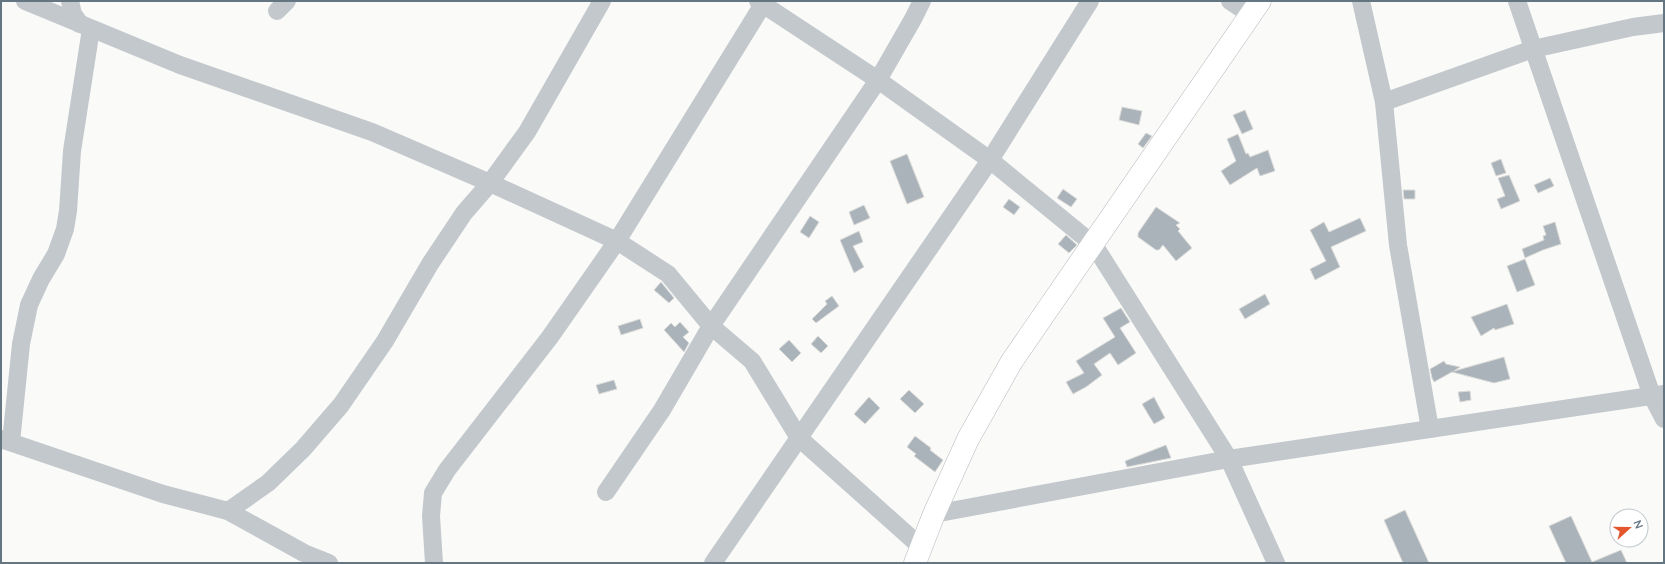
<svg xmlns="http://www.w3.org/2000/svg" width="1665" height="564" viewBox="0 0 1665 564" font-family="Quicksand,sans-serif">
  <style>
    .building { fill: #aab3b9; stroke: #dcdcda }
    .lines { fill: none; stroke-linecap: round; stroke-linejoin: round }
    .highway-casing { stroke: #b4b9bd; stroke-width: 23 }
    .minor { stroke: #c3c8cc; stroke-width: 18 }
    .highway { stroke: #fff; stroke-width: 22 }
  </style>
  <rect width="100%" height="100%" fill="#fafaf8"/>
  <g class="building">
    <path d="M1122,107L1142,111L1139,125L1119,120Z"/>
    <path d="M1245,110L1253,129L1242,134L1233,115Z"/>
    <path d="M1146,133L1152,136L1143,148L1138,144Z"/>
    <path d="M1238,134L1246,154L1248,153L1250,157L1268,150L1275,171L1260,176L1257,168L1230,185L1221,171L1236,161L1227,139Z"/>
    <path d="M907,154L924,197L907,204L890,161Z"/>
    <path d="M1501,159L1506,173L1496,176L1491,163Z"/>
    <path d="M1509,175L1520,201L1501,209L1497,199L1505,196L1498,178Z"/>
    <path d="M1550,178L1554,186L1538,193L1534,185Z"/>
    <path d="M1063,189L1077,199L1071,207L1057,198Z"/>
    <path d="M1403,190H1415V199H1404Z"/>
    <path d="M1009,199L1020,207L1014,215L1003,207Z"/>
    <path d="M864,205L870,218L854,225L849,212Z"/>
    <path d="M1156,207L1180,223L1176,225L1180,229L1178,231L1192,248L1176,261L1163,245L1159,250H1156L1138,237V233Z"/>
    <path d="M810,216L819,222L809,238L800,232Z"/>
    <path d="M1360,218L1366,231L1331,247L1340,267L1315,280L1310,269L1326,261L1310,230L1324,222L1329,232Z"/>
    <path d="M1555,222L1561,244L1543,250L1525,258L1522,249L1544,240L1543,236L1546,235L1543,226Z"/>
    <path d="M859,231L863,242L853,246L864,267L854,273L840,240Z"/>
    <path d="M1066,235L1077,245L1069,253L1058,244Z"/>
    <path d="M1525,259L1535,285L1517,292L1507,266Z"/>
    <path d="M661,282L674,298L669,303L654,290Z"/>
    <path d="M1265,294L1270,304L1245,319L1239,309Z"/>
    <path d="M832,296L839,306L816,323L812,319L827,304L825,301Z"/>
    <path d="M1507,304L1514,324L1495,330L1494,328L1481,336L1471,317Z"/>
    <path d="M1121,308L1130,322L1120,328L1136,353L1118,365L1110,353L1094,364L1102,375L1086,387L1073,394L1066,382L1084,373L1076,361L1115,337L1103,318Z"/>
    <path d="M640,319L643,328L621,335L618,326Z"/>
    <path d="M680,322L689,332L683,337L689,343L684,352L664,330L671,323L675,327Z"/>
    <path d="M818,336L828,346L821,353L811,344Z"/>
    <path d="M789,340L801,353L792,362L779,349Z"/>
    <path d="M1504,357L1510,379L1494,383L1452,372L1434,382L1432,378L1430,369L1444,361L1446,364L1460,367L1454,371Z"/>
    <path d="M614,380L617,389L599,394L596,385Z"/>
    <path d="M909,390L924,404L915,413L900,399Z"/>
    <path d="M1470,391L1471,400L1460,402L1458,392Z"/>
    <path d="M869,397L880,408L865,424L854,414Z"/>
    <path d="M1154,397L1165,418L1154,424L1142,404Z"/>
    <path d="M915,436L931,448L930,450L943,460L935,472L914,456L916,454L907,447Z"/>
    <path d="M1166,445L1171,458L1127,467L1125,461Z"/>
    <path d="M1405,510L1429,563H1403L1384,520Z"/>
    <path d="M1571,516L1592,562L1621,550L1627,563H1566L1549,526Z"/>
  </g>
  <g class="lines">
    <defs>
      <path id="highway" d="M915,563L934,514L968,439L1012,361L1260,1"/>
    </defs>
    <use href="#highway" class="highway-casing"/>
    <g class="minor">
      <path d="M25,1L180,65L372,132L490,183L617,241L668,274L711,326L752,361L799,438L921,547"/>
      <path d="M70,1L73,14L80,24"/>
      <path d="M758,1L878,80L990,160L1094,245L1229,459L1276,563"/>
      <path d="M1230,1L1251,15"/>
      <path d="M1361,1L1384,102L1398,245L1430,429"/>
      <path d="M1517,1L1652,396L1664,419"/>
      <path d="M277,11L287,1"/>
      <path d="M1384,102L1533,49L1633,27L1664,23"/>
      <path d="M1,439L163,494L228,511L304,553L329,563"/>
      <path d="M11,442L21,344L29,305L41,279L56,254L65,229L68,211L72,151L91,29"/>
      <path d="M606,492L662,410L711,326L878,80L913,19L922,1"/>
      <path d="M228,511L268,483L303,449L341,405L385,341L430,264L464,213L490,183L527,132L602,1"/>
      <path d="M934,514L1229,459L1664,394"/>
      <path d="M434,563L431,516L433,493L447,470L550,337L617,241L765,1"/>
      <path d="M713,563L990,160L1090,1"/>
    </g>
    <use href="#highway" class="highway"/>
  </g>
  <rect width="1665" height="564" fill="none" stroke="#657683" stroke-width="4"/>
  <g transform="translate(1629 528) rotate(69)"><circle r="19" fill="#ffffff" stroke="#c1c8cd"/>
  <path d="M0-3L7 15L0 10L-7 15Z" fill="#e4572e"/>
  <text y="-6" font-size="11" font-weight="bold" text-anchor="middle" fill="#657683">N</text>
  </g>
</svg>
